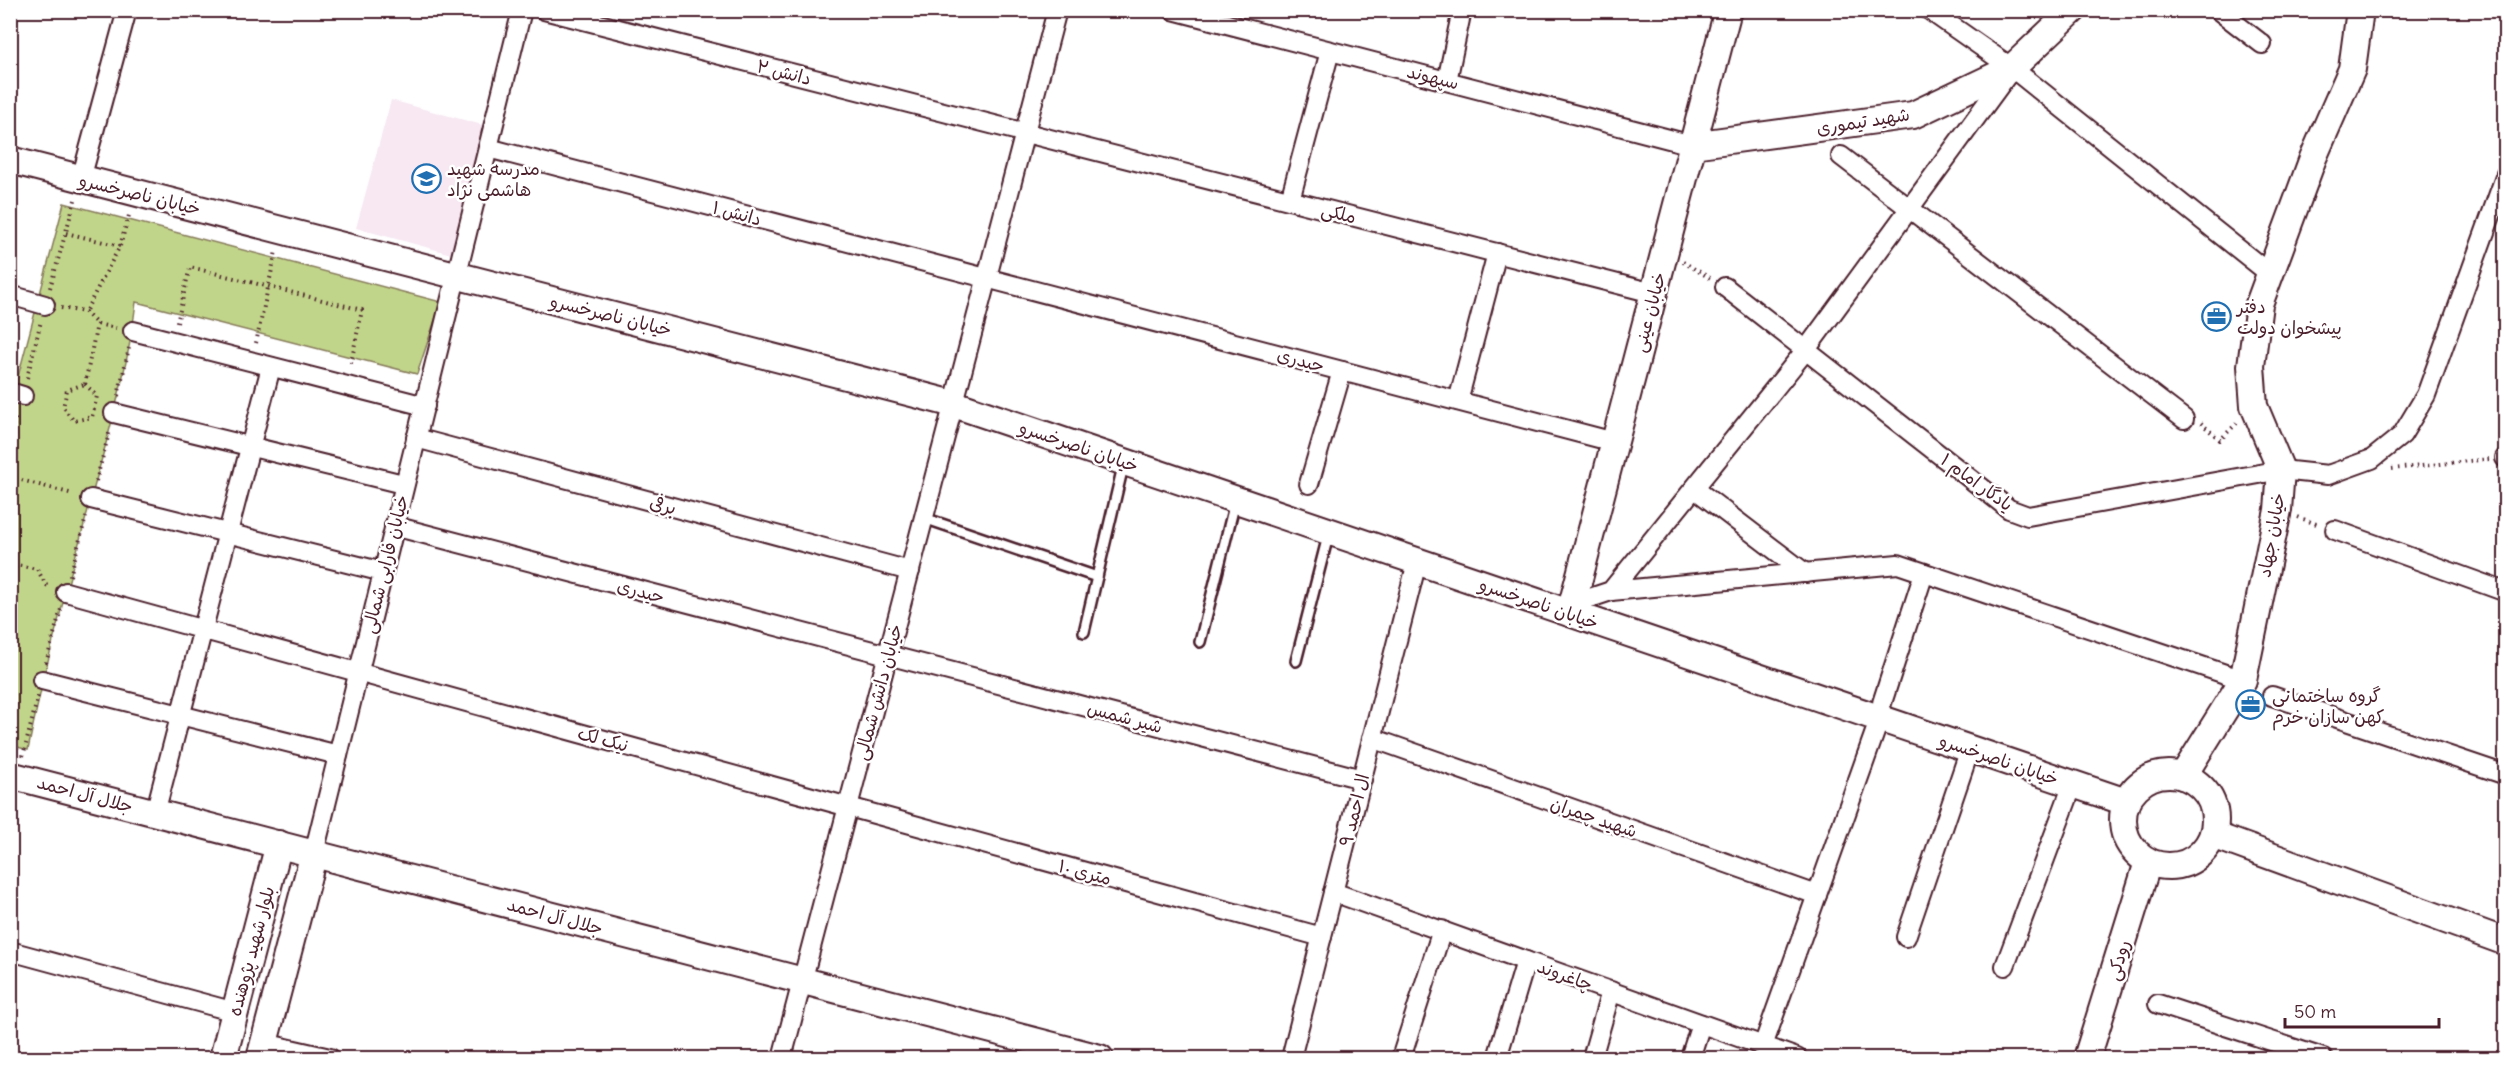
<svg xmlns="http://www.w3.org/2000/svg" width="2516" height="1069" viewBox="0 0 2516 1069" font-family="Delius,'Playpen Sans Arabic',sans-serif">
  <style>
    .built { fill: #f7e8f2 }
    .green { fill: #c1d58a; stroke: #867a5a; stroke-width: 1.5 }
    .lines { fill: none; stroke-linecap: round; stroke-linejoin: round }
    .lane-casing { stroke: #4a1f2b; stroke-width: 14 }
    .street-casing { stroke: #4a1f2b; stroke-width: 22 }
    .secondary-casing { stroke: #4a1f2b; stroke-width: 30 }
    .path { stroke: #4a1f2b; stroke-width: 4; stroke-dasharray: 1.5 4.5; stroke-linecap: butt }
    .lane { stroke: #fff; stroke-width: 9 }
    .street { stroke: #fff; stroke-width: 18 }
    .secondary { stroke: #fff; stroke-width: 26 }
    .labels { text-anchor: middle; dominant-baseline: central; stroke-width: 5; stroke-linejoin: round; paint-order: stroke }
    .street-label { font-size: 18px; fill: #4a1f2b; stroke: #fff }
    .poi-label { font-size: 18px; fill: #4a1f2b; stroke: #fff; text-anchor: start }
  </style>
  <rect width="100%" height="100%" fill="#fff"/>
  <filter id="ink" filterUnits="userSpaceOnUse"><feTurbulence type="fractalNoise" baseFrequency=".0167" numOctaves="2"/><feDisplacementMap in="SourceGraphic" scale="12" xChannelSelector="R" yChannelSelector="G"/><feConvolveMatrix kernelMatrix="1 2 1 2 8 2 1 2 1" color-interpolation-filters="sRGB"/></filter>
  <g filter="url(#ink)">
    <path class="built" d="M391,100L497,129L462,257L356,228Z"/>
    <path class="green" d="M64,203L441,302L417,374L136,302C129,362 112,421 96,480C72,570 46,659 28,750L11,745V403Z"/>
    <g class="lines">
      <defs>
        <g id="lane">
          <path d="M924,518L1097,577"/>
          <path d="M1084,632L1124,462"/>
          <path d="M1200,642L1235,502"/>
          <path d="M1296,661L1329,532"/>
        </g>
        <g id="street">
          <path d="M544,10L1653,293"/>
          <path d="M1173,10L1692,145"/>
          <path d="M1929,10L2012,68L2271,275"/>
          <path d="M2218,10L2262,44"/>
          <path d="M1447,81L1462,10"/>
          <path d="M488,148L1614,442"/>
          <path d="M1841,156L2184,419"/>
          <path d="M81,179L127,10"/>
          <path d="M1290,200L1330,51"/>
          <path d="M1725,287L2009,509L2028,516L2281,470L2328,475L2372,459L2402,435L2426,395L2506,174"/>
          <path d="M10,295L45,305"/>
          <path d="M133,331L425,406"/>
          <path d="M10,392L23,396"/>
          <path d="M1458,401L1497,253"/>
          <path d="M114,413L403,484"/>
          <path d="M416,438L910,571"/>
          <path d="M2505,458H2506"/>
          <path d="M1309,484L1342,371"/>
          <path d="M1695,489L1805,573"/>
          <path d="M91,499L383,572"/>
          <path d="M394,526L1362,779"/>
          <path d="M2335,530L2506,592"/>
          <path d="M1611,591L1898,564L2243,680"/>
          <path d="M66,592L1322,937"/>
          <path d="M1572,604L1611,591L1805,351L2011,70"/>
          <path d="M42,680L338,755"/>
          <path d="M2272,696L2506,775"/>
          <path d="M1882,703L1924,573"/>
          <path d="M1372,738L1817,895"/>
          <path d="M155,813L271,367"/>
          <path d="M314,853L522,10"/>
          <path d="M1333,892L1797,1058"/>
          <path d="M1906,937L1970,749"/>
          <path d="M10,951L235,1012"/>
          <path d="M2005,966L2073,784"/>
          <path d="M2158,1004L2323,1058"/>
          <path d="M264,1043L330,1058"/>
          <path d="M1763,1046L1880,718"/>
          <path d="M782,1058L1057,10"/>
          <path d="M1291,1058L1417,562"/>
          <path d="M1401,1058L1442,930"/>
          <path d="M1497,1058L1526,961"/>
          <path d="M1592,1058L1611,991"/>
          <path d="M1690,1058L1701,1024"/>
        </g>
        <g id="secondary">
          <path d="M1692,145L1913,115L2012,68L2073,10"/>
          <path d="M10,160L954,404L2126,802"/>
          <path d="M1570,613L1728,10"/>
          <circle cx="2169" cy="820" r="46"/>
          <path d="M10,775L1100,1058"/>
          <path d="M2183,776L2243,680L2278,510L2281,470L2254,406L2251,366L2259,304L2313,158L2352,69L2360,10"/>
          <path d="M2213,835L2506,942"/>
          <path d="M223,1058L279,844"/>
          <path d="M260,1058L314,853"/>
          <path d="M2087,1058L2148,862"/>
        </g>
      </defs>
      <use href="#lane" class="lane-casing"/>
      <use href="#street" class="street-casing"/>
      <use href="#secondary" class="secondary-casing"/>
      <g class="path">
        <path d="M66,233L120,246L85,312"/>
        <path d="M120,246L130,212"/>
        <path d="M1683,262L1710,278"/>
        <path d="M50,288L75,200"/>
        <path d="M61,308L85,312L97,324L116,328"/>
        <path d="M177,323L190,267L362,310L350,368"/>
        <path d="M256,343L276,251"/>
        <path d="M27,378L41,321"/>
        <path d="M85,384L97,396L92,417L74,421L63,407L67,390Z"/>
        <path d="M85,384L97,324"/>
        <path d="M118,396L129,348"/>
        <path d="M2201,423L2220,440L2237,423"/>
        <path d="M10,437L17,414"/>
        <path d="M2392,469L2489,459"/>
        <path d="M10,477L73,494"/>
        <path d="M96,481L110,430"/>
        <path d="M2298,517L2319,525"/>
        <path d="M10,571L17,565L37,569L46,585L51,587"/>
        <path d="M70,576L86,517"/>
        <path d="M46,663L61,609"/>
        <path d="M23,756L38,696"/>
      </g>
      <use href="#lane" class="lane"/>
      <use href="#street" class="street"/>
      <use href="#secondary" class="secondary"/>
    </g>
  </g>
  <defs>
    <symbol id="school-ring" viewBox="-11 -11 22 22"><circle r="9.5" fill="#fff" stroke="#1f6fb2" stroke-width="1.5"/><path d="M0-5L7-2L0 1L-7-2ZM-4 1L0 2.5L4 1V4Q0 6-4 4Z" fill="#1f6fb2"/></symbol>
    <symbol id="office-ring" viewBox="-11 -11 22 22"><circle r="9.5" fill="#fff" stroke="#1f6fb2" stroke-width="1.5"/><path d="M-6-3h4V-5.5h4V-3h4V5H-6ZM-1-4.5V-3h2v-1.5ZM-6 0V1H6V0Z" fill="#1f6fb2"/></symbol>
  </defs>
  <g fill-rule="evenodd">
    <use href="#school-ring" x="410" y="162" width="33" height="33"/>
    <use href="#office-ring" x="2200" y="300" width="33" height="33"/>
    <use href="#office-ring" x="2234" y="688" width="33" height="33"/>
  </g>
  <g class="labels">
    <g class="street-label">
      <text transform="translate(784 72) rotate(14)">دانش ۲</text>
      <text transform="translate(1433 77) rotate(14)">سپهوند</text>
      <text transform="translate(1863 121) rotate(-9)">شهید تیموری</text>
      <text transform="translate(140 194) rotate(14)">خیابان ناصرخسرو</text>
      <text transform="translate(737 213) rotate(15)">دانش ۱</text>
      <text transform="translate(1339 213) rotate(14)">ملکی</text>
      <text transform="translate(1649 312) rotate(-75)">خیابان عینی</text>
      <text transform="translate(611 315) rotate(14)">خیابان ناصرخسرو</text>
      <text transform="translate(1301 360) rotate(15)">حیدری</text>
      <text transform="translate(1079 446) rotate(19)">خیابان ناصرخسرو</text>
      <text transform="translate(1977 482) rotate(36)">یادگار امام ۱</text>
      <text transform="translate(663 505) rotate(15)">برفی</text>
      <text transform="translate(2271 535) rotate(-80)">خیابان جهاد</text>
      <text transform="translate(385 564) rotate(-76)">خیابان فارابی شمالی</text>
      <text transform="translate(641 591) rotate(15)">حیدری</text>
      <text transform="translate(1539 603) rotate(19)">خیابان ناصرخسرو</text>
      <text transform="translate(878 692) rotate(-75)">خیابان دانش شمالی</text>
      <text transform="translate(1125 717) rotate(15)">شیر شمس</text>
      <text transform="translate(603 739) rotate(15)">نیک لک</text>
      <text transform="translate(1999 759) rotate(19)">خیابان ناصرخسرو</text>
      <text transform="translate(85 794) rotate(15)">جلال آل احمد</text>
      <text transform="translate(1354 810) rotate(-76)">ال احمد ۹</text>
      <text transform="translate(1594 817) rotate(19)">شهید چمران</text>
      <text transform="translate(1085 872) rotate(15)">۱۰ متری</text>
      <text transform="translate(555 916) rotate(15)">جلال آل احمد</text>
      <text transform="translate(251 951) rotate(-75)">بلوار شهید پژوهنده</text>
      <text transform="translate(2118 960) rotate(-73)">رودکی</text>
      <text transform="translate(1565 975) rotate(20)">چاغروند</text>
    </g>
    <g class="poi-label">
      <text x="447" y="168">مدرسه شهید<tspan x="447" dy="21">ه‍اشمی نژاد</tspan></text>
      <text x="2237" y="306">دفتر<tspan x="2237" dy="21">پیشخوان دولت</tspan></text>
      <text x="2272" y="695">گروه ساختمانی<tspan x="2272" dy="21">کهن سازان خرم</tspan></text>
    </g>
  </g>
  <rect width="2516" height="1069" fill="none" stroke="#fff" stroke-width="36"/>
  <rect x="18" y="18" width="2480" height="1033" fill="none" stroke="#4a1f2b" stroke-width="2" filter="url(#ink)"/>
  <path d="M2285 1018v9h154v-9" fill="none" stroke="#4a1f2b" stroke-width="3"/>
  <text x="2294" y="1018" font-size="18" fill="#4a1f2b" stroke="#ffffff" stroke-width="4.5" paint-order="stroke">50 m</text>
</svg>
